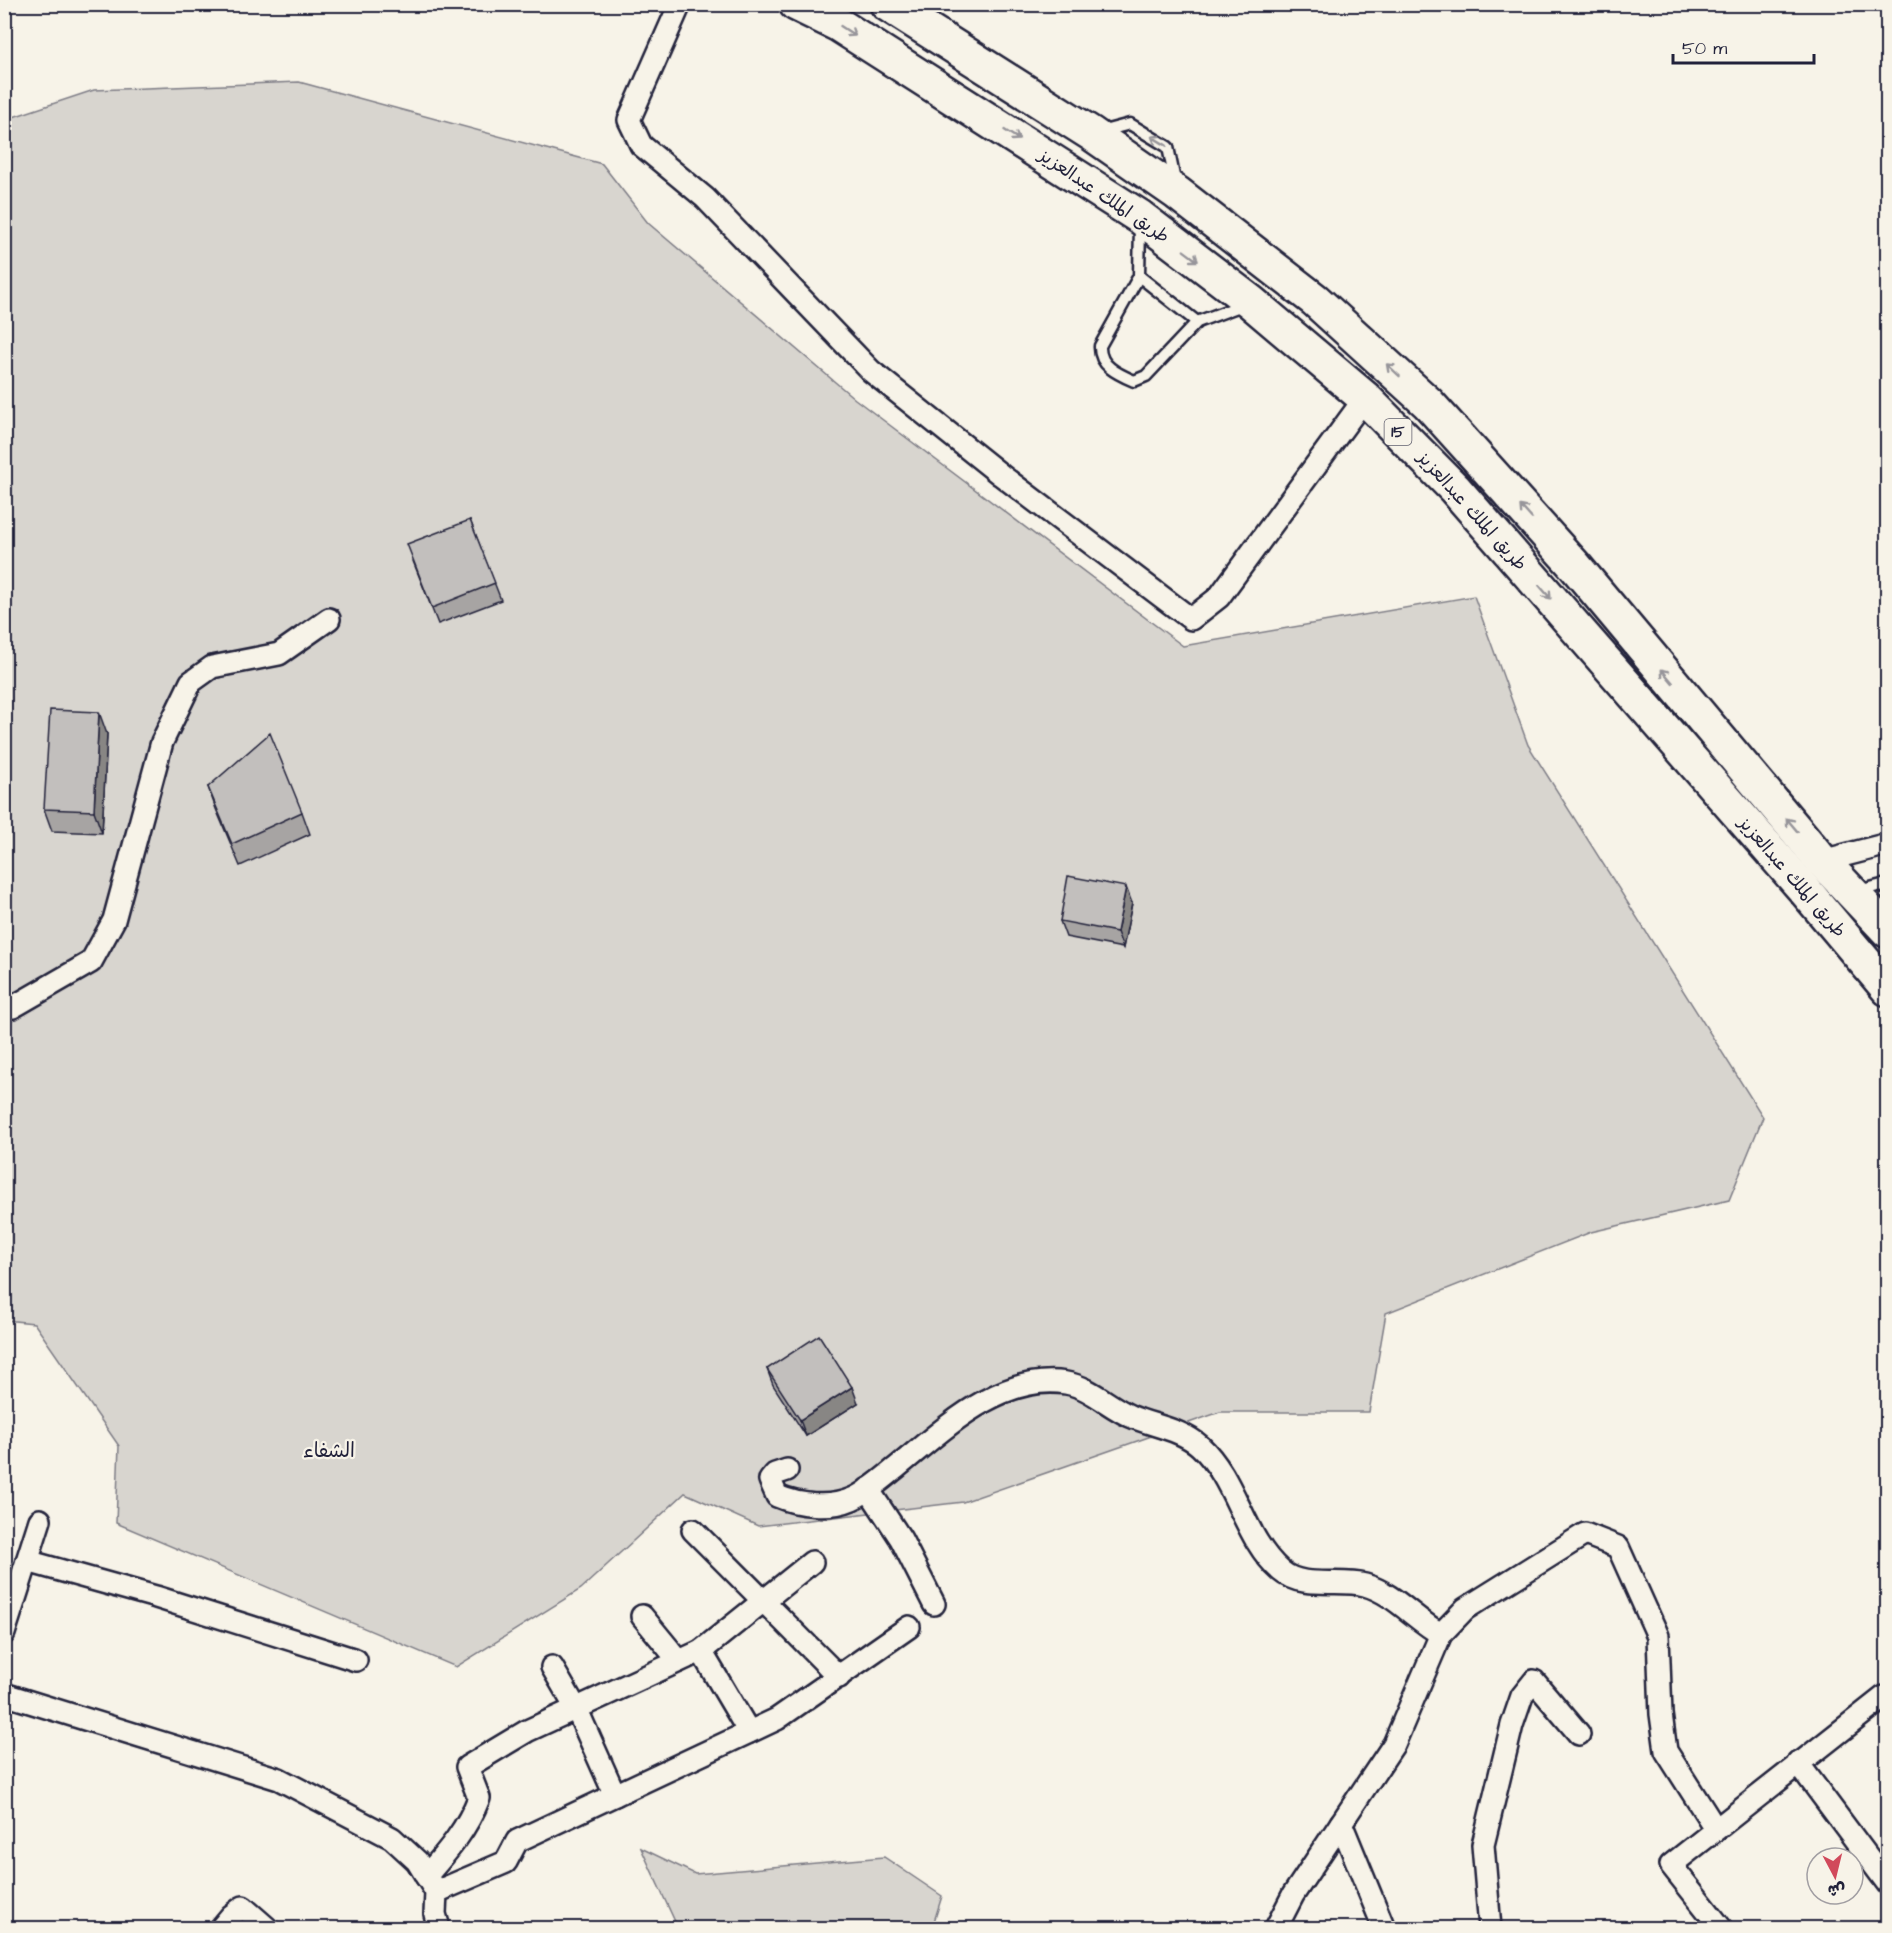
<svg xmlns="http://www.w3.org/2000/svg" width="1892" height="1933" viewBox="0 0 1892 1933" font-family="'Architects Daughter','Playpen Sans Arabic',sans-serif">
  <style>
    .green { fill: #d8d5cf; stroke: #7d7c85; stroke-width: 1.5 }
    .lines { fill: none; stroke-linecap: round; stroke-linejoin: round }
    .service-casing { stroke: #22223b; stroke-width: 15 }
    .minor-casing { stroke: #22223b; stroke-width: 26 }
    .trunk-casing { stroke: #22223b; stroke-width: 38 }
    .service { stroke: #f7f3e8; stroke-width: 10 }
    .minor { stroke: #f7f3e8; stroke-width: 21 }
    .trunk { stroke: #f7f3e8; stroke-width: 33 }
    .wall { fill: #a7a4a3; stroke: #22223b; stroke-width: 1.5 }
    .shaded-wall { fill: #888684; stroke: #22223b; stroke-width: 1.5 }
    .building { fill: #c2bfbd; stroke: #22223b; stroke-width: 1.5 }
    .oneway { stroke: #97959a }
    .labels { text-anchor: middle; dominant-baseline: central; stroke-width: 4.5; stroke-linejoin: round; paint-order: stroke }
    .shield { fill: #f7f3e8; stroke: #62616f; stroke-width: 1.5 }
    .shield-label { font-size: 16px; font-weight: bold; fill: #22223b }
    .street-label { font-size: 18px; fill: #22223b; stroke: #f7f3e8 }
    .neighbourhood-label { font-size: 20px; fill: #22223b; stroke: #f7f3e8 }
  </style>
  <rect width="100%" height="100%" fill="#f7f3e8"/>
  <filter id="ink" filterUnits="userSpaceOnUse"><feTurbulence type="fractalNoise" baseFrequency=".0167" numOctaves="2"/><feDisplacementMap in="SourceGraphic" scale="12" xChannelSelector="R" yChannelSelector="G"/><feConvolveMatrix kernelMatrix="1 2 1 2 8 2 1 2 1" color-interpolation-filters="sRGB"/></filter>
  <g filter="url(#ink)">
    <g class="green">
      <path d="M299,82L602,164L648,223L855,399L1183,646L1474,596L1528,745L1763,1117L1729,1200L1591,1232L1386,1313L1369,1412H1220L963,1502L758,1526L685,1493L581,1589L456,1667L116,1523L119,1446L34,1323L5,1320L4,120L94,90Z"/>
      <path d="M641,1848L695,1874L884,1857L942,1896L932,1928H678Z"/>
    </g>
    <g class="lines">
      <defs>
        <g id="service">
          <path d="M1100,132L1130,124L1168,147L1175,181"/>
          <path d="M1140,225L1139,276L1100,346C1099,366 1118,374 1134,381L1146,376L1197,322L1245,304"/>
          <path d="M1139,276L1197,322"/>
          <path d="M1858,891L1882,885L1888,891"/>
        </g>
        <g id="minor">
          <path d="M680,4L629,120L641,145L705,198L871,371L1001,475L1191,619L1219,597L1365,398"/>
          <path d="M1822,861L1888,844"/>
          <path d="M4,1008L13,1007L91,962L114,920L162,742L191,682L212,667L279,654L329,619"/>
          <path d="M787,1470L775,1474L770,1480L777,1496C798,1505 829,1509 852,1499C868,1492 882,1479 896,1468C943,1430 1000,1373 1066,1383C1090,1387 1108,1406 1130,1416C1153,1426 1181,1429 1200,1446C1237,1480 1243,1538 1281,1571C1303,1590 1339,1578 1365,1585C1394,1593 1415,1620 1441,1634"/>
          <path d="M868,1489L901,1539L934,1604"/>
          <path d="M693,1530L839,1677"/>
          <path d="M27,1561L156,1597L356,1660"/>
          <path d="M642,1616L679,1661"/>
          <path d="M4,1633L40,1520"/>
          <path d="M701,1651L749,1732"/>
          <path d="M552,1667L577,1710L615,1795"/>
          <path d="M4,1694L279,1779L392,1838L417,1861L436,1892L435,1914L439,1928"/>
          <path d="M1798,1763L1888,1884"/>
          <path d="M1341,1823L1384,1928"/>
          <path d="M426,1876C448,1851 467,1829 479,1798L467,1767L527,1731L701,1651L812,1562"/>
          <path d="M436,1892L506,1862L517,1841L777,1719L909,1627"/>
          <path d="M221,1928L231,1916L243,1907L267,1928"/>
          <path d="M1276,1928L1293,1895L1394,1744L1441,1634L1465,1609L1585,1534L1618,1547L1658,1636L1661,1714L1666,1751L1715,1828"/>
          <path d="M1490,1928L1483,1845L1512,1725L1522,1696L1534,1681L1579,1734"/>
          <path d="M1721,1928L1671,1865L1884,1697"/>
        </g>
        <g id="trunk">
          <path d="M796,4L839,25L1140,217L1251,302L1365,398L1455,489L1803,888L1888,989"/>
          <path d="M887,4L1092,134L1177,193L1315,300L1428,403L1575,566L1822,861L1888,931"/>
        </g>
      </defs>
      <use href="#service" class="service-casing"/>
      <use href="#minor" class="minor-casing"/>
      <use href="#trunk" class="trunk-casing"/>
      <use href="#service" class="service"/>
      <use href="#minor" class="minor"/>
      <use href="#trunk" class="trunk"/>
    </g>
    <g class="wall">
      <path d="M470,520L501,600L438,624L413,561Z"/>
      <path d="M107,734L102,833L52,831L44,809Z"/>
      <path d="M208,787L302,812L310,834L240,866L216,809Z"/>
      <path d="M1132,903L1123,948L1066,937L1060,921Z"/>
      <path d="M767,1369L858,1403L806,1436L773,1385Z"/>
    </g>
    <g class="shaded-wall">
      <path d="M99,712L107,734L102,833L94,811Z"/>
      <path d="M1126,887L1132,903L1123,948L1117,932Z"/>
      <path d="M852,1387L858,1403L806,1436L800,1420Z"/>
    </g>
    <g class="building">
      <path d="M470,520L495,583L432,608L407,544Z"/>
      <path d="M50,710L99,712L94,811L44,809Z"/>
      <path d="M270,733L302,812L232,844L208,787Z"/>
      <path d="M1068,876L1126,887L1117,932L1060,921Z"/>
      <path d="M819,1335L852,1387L800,1420L767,1369Z"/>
    </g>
    <defs><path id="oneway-shaft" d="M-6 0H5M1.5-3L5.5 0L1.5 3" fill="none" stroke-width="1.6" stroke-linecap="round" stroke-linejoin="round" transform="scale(1.5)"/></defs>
    <g class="oneway">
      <use href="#oneway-shaft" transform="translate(848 31) rotate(33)"/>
      <use href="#oneway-shaft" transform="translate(1012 135) rotate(33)"/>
      <use href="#oneway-shaft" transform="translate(1159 141) rotate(-149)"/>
      <use href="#oneway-shaft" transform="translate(1191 256) rotate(37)"/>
      <use href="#oneway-shaft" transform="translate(1393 370) rotate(-137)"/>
      <use href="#oneway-shaft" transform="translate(1526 512) rotate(-132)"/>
      <use href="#oneway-shaft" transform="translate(1545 592) rotate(49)"/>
      <use href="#oneway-shaft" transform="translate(1667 676) rotate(-130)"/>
      <use href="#oneway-shaft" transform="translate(1792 825) rotate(-130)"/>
    </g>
  </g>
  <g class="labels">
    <rect class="shield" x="1384.5" y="419" width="27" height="26" rx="4.5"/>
    <g class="shield-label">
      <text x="1398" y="432">15</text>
    </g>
    <g class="street-label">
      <text transform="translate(1104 196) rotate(34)">طريق الملك عبدالعزيز</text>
      <text transform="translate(1472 511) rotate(48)">طريق الملك عبدالعزيز</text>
      <text transform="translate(1792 877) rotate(49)">طريق الملك عبدالعزيز</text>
    </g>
    <g class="neighbourhood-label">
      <text x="329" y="1451">الشفاء</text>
    </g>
  </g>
  <rect width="1892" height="1933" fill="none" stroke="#f7f3e8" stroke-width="24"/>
  <rect x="12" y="12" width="1868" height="1909" fill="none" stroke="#22223b" stroke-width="2" filter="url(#ink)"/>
  <g transform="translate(1835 1876) rotate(173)"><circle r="28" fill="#f7f3e8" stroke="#a29fa3" stroke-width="1.5"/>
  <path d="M0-4.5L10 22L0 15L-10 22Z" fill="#d1495b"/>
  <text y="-9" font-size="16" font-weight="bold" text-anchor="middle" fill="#22223b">ش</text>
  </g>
  <path d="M1673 54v9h141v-9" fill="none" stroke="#22223b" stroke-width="3"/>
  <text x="1682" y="54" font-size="18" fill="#22223b" stroke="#f7f3e8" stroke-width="4.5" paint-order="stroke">50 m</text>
</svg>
